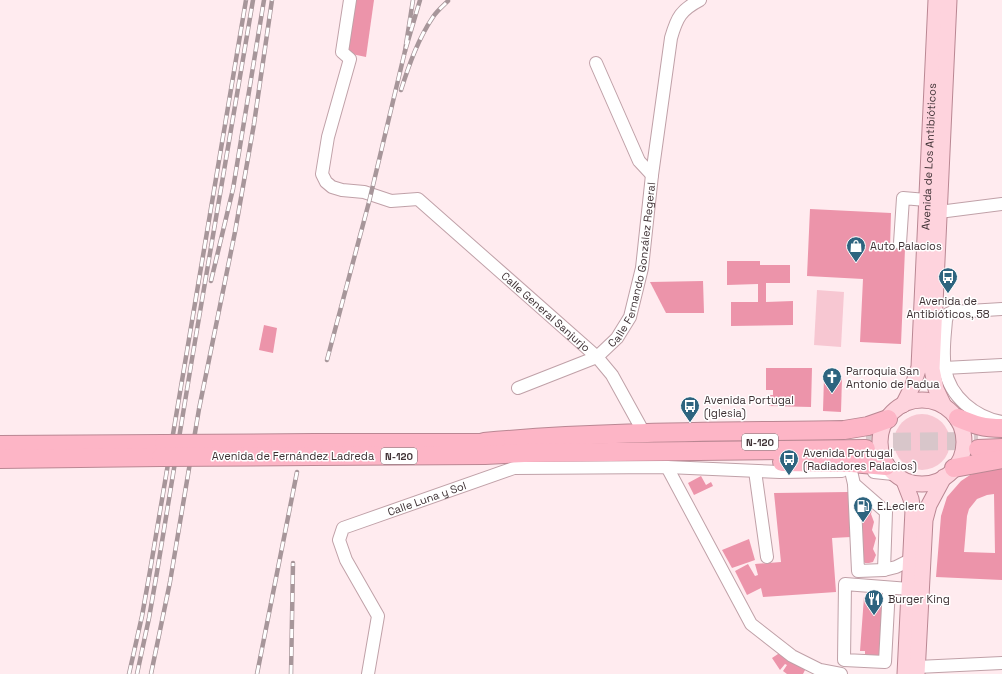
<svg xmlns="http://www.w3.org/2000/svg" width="1002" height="674" viewBox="0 0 1002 674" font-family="'Space Grotesk',sans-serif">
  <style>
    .green { fill: #f7c7d2 }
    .building { fill: #ec94aa; fill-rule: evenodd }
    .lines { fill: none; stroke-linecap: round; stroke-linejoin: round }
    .highway-tunnel { stroke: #d8c6ca; stroke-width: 18; stroke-dasharray: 18 9; stroke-linecap: butt }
    .minor-casing { stroke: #c0a1a8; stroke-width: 14 }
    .major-casing { stroke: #ba8793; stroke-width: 17 }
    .highway-casing { stroke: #ba8793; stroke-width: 20 }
    .minor { stroke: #fff; stroke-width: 12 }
    .major { stroke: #fed3dd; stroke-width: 15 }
    .highway { stroke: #fdb5c6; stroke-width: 18 }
    .rail-casing { stroke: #a7969a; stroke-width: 4.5 }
    .rail { stroke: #fff; stroke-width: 3; stroke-dasharray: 9; stroke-linecap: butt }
    .highway-bridge-casing { stroke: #ba8793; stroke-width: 20; stroke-linecap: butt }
    .highway-bridge { stroke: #fdb5c6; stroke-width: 18 }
    .labels { text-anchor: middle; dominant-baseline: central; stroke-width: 3; stroke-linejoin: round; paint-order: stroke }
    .shield { fill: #fff; stroke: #786f71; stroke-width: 1 }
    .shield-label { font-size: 10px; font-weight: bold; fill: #3e3134 }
    .street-label { font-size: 11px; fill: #3e3134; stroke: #fff }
    .poi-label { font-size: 11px; fill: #3e3134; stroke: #fff; text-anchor: start }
  </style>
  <rect width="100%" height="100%" fill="#ffebef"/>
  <g class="green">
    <path d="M817,290L844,292L841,347L814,345Z"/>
    <circle cx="922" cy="442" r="28"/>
  </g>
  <g class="building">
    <path d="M355,0H374L366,57L347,53Z"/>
    <path d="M810,209L891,213L890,249H905L901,344L860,342L863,279L807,276Z"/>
    <path d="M727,261H760V265H790V283H766V302L793,301V325L731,326V302H758V284L727,285Z"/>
    <path d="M703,281L704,313H666L650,282Z"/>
    <path d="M264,325L277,328L273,353L259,350Z"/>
    <path d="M766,368H812L811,407L769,406V395H773V390H766Z"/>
    <path d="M824,377L842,378L841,412L823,411Z"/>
    <path d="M1002,468V580L936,577L941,516L947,497L961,481L970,475L981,471ZM994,494L995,553L964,552L967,516L969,509L977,499L987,495Z"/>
    <path d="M701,476L706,485L711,482L713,486L694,495L688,483Z"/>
    <path d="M848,492L851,537L832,538L836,592L763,597L761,588L747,595L735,571L748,564L755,576L758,575L755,564L781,562L774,493Z"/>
    <path d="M863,500H866L873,507L871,514L874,522L872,530L876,538L873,549L876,555L873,562L869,563H865L862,560L861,502Z"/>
    <path d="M749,539L755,560L732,568L722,550Z"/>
    <path d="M864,597L886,598L880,657H865V651H860Z"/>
    <path d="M781,652L806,668L803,674H787L783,671L787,665L785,664L780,670L772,658Z"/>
  </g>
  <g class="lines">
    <path class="highway-tunnel" d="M866,442L978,441"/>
    <defs>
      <g id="minor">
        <path id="s1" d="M350,0L342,52L350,59L328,137L322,174L326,182L332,187L342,190L364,192L391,201L418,199L597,357L612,375L644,433"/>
        <path d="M596,63L639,161L652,175"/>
        <path d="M939,212L1002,204"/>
        <path d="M900,243L903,198L926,200"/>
        <path d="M1002,309L952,312L948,314L946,320C945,335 942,353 945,369C950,397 975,417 1002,422"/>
        <path d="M944,368L1002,365"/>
        <path id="s2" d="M518,388L597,357L617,338L630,317L642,268L652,175L671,38C677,17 681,10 700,0"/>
        <path d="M667,467L751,624L792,656L820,670L841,674"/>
        <path d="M755,471L767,557"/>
        <path d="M851,471L854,484L886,512L884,570L896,567L910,560"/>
        <path d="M874,472L893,474"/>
        <path d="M854,484L858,571L884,570"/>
        <path d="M889,588L885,662L844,660L845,584L909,589"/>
        <path d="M917,667L1002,663"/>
        <path id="s3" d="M368,674L378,616L346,560L339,540L343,528L514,468L667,467L780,472L842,471"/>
      </g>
      <g id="major">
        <circle cx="922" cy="442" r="42"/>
        <path id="s4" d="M903,405L913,385L919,367L936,0"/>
        <path d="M944,406L936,389L932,369L949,0"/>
        <path d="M904,481L911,499L913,510L905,674"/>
        <path d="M917,674L925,520L929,505L944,477"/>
      </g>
      <g id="highway">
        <path d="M958,418C975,425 983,428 1002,428"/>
        <path d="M484,442C604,431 724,432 844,430L868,426L888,419"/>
        <path d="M315,443H496"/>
        <path d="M0,445L164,444"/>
        <path d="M978,449L1002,448"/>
        <path d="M313,456L485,455L524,453L866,449"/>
        <path d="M0,459L161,457"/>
        <path d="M782,462L852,463L886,466"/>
        <path d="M954,468L1002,459"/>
      </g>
    </defs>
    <use href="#minor" class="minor-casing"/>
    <use href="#major" class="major-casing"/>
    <use href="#highway" class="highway-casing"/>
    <use href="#minor" class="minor"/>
    <use href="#major" class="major"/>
    <use href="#highway" class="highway"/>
    <defs>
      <g id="rail">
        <path d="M413,0L405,51L420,0"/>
        <path d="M401,90C409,65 418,39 433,17C437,11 443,6 448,1"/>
        <path d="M211,281L233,189L264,0"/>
        <path d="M327,360L369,202L405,51"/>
        <path d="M129,674L142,616L150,571L246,0"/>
        <path d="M137,674L149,618L157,572L192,359L253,0"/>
        <path d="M151,674L170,582L199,409L235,232L254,124L272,0"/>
        <path d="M257,674L297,472"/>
        <path d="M291,674L293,563"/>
      </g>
    </defs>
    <use href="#rail" class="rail-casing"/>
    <use href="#rail" class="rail"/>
    <defs>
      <g id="highway-bridge">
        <path d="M164,444L315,443"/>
        <path d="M161,457L313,456"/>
      </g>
    </defs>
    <use href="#highway-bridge" class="highway-bridge-casing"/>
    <use href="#highway-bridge" class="highway-bridge"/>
  </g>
  <defs>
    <symbol id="shop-pin" viewBox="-11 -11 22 30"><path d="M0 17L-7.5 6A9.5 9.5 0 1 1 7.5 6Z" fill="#2e647f" stroke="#fff"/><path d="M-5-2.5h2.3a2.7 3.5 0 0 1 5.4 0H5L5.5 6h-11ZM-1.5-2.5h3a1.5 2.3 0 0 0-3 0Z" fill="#fff"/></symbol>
    <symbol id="bus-pin" viewBox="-11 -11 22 30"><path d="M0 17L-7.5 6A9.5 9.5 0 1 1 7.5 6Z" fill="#2e647f" stroke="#fff"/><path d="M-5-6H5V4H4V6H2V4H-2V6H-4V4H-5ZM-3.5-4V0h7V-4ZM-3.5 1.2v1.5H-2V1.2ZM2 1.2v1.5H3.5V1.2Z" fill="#fff"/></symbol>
    <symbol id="church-pin" viewBox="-11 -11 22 30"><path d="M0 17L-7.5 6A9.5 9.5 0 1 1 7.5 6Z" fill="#2e647f" stroke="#fff"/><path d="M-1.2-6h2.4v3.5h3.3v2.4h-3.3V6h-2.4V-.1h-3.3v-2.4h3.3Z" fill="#fff"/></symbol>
    <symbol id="fuel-pin" viewBox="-11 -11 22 30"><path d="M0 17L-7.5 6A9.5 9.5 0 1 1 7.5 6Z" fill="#2e647f" stroke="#fff"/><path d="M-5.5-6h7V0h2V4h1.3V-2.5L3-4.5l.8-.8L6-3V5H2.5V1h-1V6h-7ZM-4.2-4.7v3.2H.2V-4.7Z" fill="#fff"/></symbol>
    <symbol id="restaurant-pin" viewBox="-11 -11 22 30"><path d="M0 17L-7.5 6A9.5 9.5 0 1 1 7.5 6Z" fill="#2e647f" stroke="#fff"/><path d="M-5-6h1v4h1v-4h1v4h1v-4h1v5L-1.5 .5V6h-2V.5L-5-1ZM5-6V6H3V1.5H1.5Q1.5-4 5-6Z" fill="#fff"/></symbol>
  </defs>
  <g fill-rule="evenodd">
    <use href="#shop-pin" x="845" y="235" width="22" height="30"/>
    <use href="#bus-pin" x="937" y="266" width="22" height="30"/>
    <use href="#church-pin" x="821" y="366" width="22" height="30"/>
    <use href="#bus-pin" x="679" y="395" width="22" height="30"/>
    <use href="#bus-pin" x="778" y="448" width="22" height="30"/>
    <use href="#fuel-pin" x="852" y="495" width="22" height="30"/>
    <use href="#restaurant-pin" x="863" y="588" width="22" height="30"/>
  </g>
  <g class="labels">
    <g class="shield">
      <rect x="742" y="434" width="36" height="16" rx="3"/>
      <rect x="381" y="448" width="36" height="16" rx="3"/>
    </g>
    <g class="shield-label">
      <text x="760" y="442">N-120</text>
      <text x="399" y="456">N-120</text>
    </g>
    <g class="street-label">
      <text stroke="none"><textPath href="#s4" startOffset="252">Avenida de Los Antibióticos</textPath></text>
      <text stroke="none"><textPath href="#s2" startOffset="188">Calle Fernando González Regeral</textPath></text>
      <text stroke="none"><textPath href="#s1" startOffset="457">Calle General Sanjurjo</textPath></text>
      <text x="293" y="456">Avenida de Fernández Ladreda</text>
      <text stroke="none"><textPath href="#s3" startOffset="246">Calle Luna y Sol</textPath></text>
    </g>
    <g class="poi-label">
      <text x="870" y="246">Auto Palacios</text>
      <text x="948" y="301" text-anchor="middle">Avenida de<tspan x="948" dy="13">Antibióticos, 58</tspan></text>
      <text x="846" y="371">Parroquia San<tspan x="846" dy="13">Antonio de Padua</tspan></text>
      <text x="704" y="400">Avenida Portugal<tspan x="704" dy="13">(Iglesia)</tspan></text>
      <text x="803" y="453">Avenida Portugal<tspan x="803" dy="13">(Radiadores Palacios)</tspan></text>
      <text x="877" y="506">E.Leclerc</text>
      <text x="888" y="599">Burger King</text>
    </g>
  </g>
</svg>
